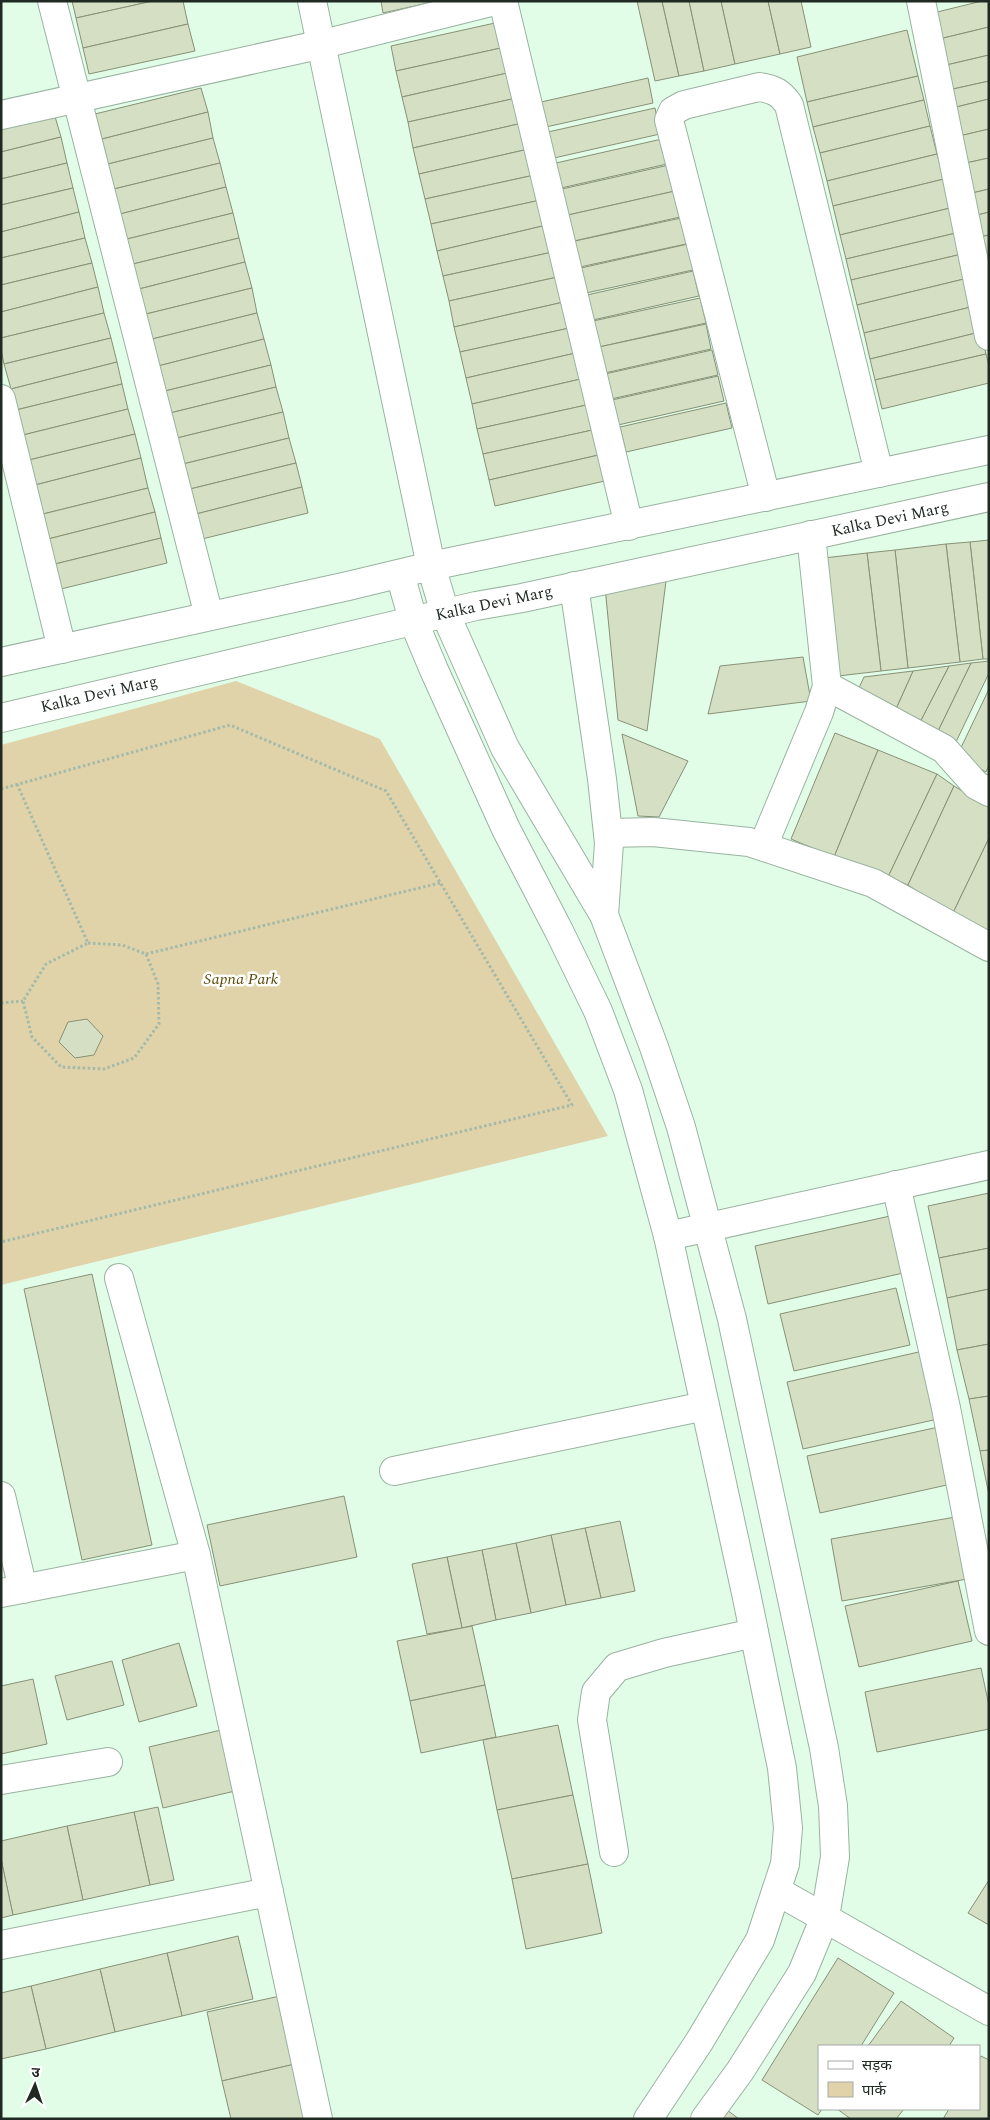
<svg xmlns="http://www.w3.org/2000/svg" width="990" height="2120" viewBox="0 0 990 2120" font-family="Spectral,'Noto Sans Devanagari',serif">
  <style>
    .green { fill: #e1d3a9 }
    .building { fill: #d5dfc3; stroke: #879176 }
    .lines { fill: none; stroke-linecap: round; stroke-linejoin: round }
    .minor-casing { stroke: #99b3a0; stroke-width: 30 }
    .path { stroke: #a4baa9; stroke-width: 3; stroke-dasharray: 2.5 2.5; stroke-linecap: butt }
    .minor { stroke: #fff; stroke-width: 28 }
    .labels { text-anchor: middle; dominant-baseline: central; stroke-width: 5; stroke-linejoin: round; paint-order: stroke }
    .street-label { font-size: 16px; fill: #202a23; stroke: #fff }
    .park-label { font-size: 16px; font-style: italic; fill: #5d4b06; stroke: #fff }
  </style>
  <rect width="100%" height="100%" fill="#e1fde8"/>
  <path class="green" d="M236,681L380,739L608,1136L1,1285V745Z"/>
  <g class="building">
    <path d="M72,1H153L76,18Z"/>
    <path d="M153,1H183L188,24L83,48L76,18Z"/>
    <path d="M381,1H437L383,13Z"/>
    <path d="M637,1H662L679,76L655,81Z"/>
    <path d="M662,1H689L704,71L679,76Z"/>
    <path d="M689,1H721L735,64L704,71Z"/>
    <path d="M721,1H768L780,54L735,64Z"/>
    <path d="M768,1H801L811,47L780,54Z"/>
    <path d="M982,1H989V27L931,41L925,15Z"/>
    <path d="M504,21L510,46L396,71L391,46Z"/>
    <path d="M188,24L195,51L89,74L83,48Z"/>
    <path d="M989,27V55L938,67L931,41Z"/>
    <path d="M907,30L918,76L807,102L797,57Z"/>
    <path d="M510,46L516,71L402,97L396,71Z"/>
    <path d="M989,55V81L944,91L938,67Z"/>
    <path d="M516,71L521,97L408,122L402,97Z"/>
    <path d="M918,76L924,100L813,127L807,102Z"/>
    <path d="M648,78L653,103L546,127L541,102Z"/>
    <path d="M989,81V99L948,109L944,91Z"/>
    <path d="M201,88L208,112L102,139L95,114Z"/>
    <path d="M521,97L527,122L413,148L408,122Z"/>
    <path d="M989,99V129L955,137L948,109Z"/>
    <path d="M924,100L930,126L820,153L813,127Z"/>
    <path d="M655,108L660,134L554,158L548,132Z"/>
    <path d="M208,112L213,138L108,164L102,139Z"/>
    <path d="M54,113L61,137L1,152V126Z"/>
    <path d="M527,122L533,148L419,174L413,148Z"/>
    <path d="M930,126L937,154L827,181L820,153Z"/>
    <path d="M989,129V158L961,164L955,137Z"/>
    <path d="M61,137L67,163L1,179V152Z"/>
    <path d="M213,138L220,163L114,189L108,164Z"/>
    <path d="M662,139L667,164L561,188L556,163Z"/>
    <path d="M533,148L539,174L425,199L419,174Z"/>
    <path d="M937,154L944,179L833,206L827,181Z"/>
    <path d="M989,158V189L968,194L961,164Z"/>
    <path d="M67,163L73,188L1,205V179Z"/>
    <path d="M220,163L226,187L120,214L114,189Z"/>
    <path d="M669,165L675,191L568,215L562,189Z"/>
    <path d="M539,174L545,199L431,224L425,199Z"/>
    <path d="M944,179L950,208L840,235L833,206Z"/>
    <path d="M226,187L233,213L127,239L120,214Z"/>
    <path d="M73,188L79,212L1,232V205Z"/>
    <path d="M989,189V212L974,216L968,194Z"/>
    <path d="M675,191L680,217L574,241L568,215Z"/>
    <path d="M545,199L551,224L437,251L431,224Z"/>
    <path d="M950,208L956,233L846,259L840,235Z"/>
    <path d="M79,212L85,238L1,258V232Z"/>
    <path d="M989,212V235L979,237L974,216Z"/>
    <path d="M233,213L239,238L133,264L127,239Z"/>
    <path d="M681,218L686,244L580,267L575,241Z"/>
    <path d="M551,224L557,251L443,276L437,251Z"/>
    <path d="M956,233L962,254L851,280L846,259Z"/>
    <path d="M989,235V264L986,265L979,237Z"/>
    <path d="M85,238L92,263L1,285V258Z"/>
    <path d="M239,238L245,262L139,289L133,264Z"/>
    <path d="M688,244L693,270L586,293L581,268Z"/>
    <path d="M557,251L562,276L449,301L443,276Z"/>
    <path d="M962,254L968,278L857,305L851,280Z"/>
    <path d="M245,262L252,288L146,314L139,289Z"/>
    <path d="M92,263L98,287L1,312V285Z"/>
    <path d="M693,271L699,296L593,320L587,295Z"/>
    <path d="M562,276L568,301L454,327L449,301Z"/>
    <path d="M968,278L975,306L864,333L857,305Z"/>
    <path d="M98,287L104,313L1,338V312Z"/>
    <path d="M252,288L257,313L152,339L146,314Z"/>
    <path d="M700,298L706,323L599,347L593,321Z"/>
    <path d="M568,301L574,327L460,352L454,327Z"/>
    <path d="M975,306L980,332L870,359L864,333Z"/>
    <path d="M104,313L111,338L4,364L1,350V338Z"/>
    <path d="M257,313L264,339L158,366L152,339Z"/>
    <path d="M706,324L711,349L605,373L599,347Z"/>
    <path d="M574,327L580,352L466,378L460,352Z"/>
    <path d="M980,332L986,354L875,380L870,359Z"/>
    <path d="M111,338L117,362L11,389L4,364Z"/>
    <path d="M264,339L271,365L165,391L158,366Z"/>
    <path d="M712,350L718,375L611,399L605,374Z"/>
    <path d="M580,352L585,378L472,404L466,378Z"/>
    <path d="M986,354L989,366V383L882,409L875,380Z"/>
    <path d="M117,362L122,384L16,410L11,389Z"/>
    <path d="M271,365L276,387L170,413L165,391Z"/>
    <path d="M718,376L724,401L618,425L612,400Z"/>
    <path d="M585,378L591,404L477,429L472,404Z"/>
    <path d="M122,384L128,409L23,435L16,410Z"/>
    <path d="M276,387L283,412L177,438L170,413Z"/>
    <path d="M726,403L732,428L626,452L620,427Z"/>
    <path d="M591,404L597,429L483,454L477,429Z"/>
    <path d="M128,409L135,434L29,460L23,435Z"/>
    <path d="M283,412L289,438L183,464L177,438Z"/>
    <path d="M597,429L603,454L489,480L483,454Z"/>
    <path d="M135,434L141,458L35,485L29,460Z"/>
    <path d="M289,438L296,463L190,489L183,464Z"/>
    <path d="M603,454L609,480L495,506L489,480Z"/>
    <path d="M141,458L148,488L43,514L35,485Z"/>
    <path d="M296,463L302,487L196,514L190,489Z"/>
    <path d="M302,487L308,513L202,539L196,514Z"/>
    <path d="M148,488L155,512L48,539L43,514Z"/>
    <path d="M155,512L161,538L55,564L48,539Z"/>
    <path d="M161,538L167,563L61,589L55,564Z"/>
    <path d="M989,540V659H983L970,542Z"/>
    <path d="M970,542L983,659L960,662L946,544Z"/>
    <path d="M946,544L960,662L908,668L895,550Z"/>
    <path d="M895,550L908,668L881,671L867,553Z"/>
    <path d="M867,553L881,671L838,676L824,558Z"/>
    <path d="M666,581L647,731L618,720L605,587Z"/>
    <path d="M803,657L811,701L708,714L720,666Z"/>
    <path d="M989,661V673L955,744L937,733L971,663Z"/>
    <path d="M971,663L937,733L919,724L949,666Z"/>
    <path d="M949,666L919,724L895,711L913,671Z"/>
    <path d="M913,671L895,711L858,690L864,677Z"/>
    <path d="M989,689V765L986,772L957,756Z"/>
    <path d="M835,733L878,750L834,857L791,839Z"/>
    <path d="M622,734L688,761L659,817L638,816Z"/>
    <path d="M878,750L937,774L888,877L834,857Z"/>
    <path d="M937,774L954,786L908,885L888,877Z"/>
    <path d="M954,786L989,807V838L952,915L908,885Z"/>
    <path d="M989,838V935L952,915Z"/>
    <path d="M87,1019L103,1036L94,1055L75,1058L59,1042L68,1022Z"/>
    <path d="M989,1193V1248L939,1258L928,1206Z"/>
    <path d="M890,1216L903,1273L768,1304L755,1246Z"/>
    <path d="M989,1248V1289L947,1298L939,1258Z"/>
    <path d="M92,1274L152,1545L82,1560L24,1289Z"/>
    <path d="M896,1288L910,1345L794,1371L780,1314Z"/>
    <path d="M989,1289V1344L957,1350L947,1298Z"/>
    <path d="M989,1344V1396L969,1399L957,1350Z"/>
    <path d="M923,1351L938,1419L803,1449L787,1382Z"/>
    <path d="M989,1396V1450L980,1451L969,1399Z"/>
    <path d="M943,1426L956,1483L820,1513L807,1456Z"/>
    <path d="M989,1450V1495L980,1451Z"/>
    <path d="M344,1496L357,1557L220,1586L207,1525Z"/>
    <path d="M961,1516L973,1578L842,1601L831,1539Z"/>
    <path d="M620,1521L635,1591L601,1598L585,1528Z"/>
    <path d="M585,1528L601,1598L566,1605L551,1535Z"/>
    <path d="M551,1535L566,1605L531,1613L516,1543Z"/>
    <path d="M516,1543L531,1613L496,1620L482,1550Z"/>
    <path d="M482,1550L496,1620L462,1628L447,1557Z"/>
    <path d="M447,1557L462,1628L427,1634L412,1564Z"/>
    <path d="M958,1581L972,1641L859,1667L845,1606Z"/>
    <path d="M472,1626L485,1685L410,1701L397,1641Z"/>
    <path d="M179,1643L197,1706L139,1722L122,1660Z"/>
    <path d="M112,1661L124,1705L67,1720L55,1676Z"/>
    <path d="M981,1668L989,1706V1729L877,1752L865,1692Z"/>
    <path d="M33,1679L47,1744L1,1754V1686Z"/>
    <path d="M485,1685L496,1737L421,1753L410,1701Z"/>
    <path d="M558,1725L573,1795L497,1810L483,1740Z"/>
    <path d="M221,1730L235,1791L163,1808L149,1747Z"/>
    <path d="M573,1795L588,1864L512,1879L497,1810Z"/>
    <path d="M158,1807L174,1880L150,1885L134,1812Z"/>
    <path d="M134,1812L150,1885L83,1900L67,1826Z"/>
    <path d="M67,1826L83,1900L13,1915L1,1859V1841Z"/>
    <path d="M1,1859L13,1915L1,1918Z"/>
    <path d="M588,1864L602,1933L526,1949L512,1879Z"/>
    <path d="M989,1880V1925L968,1913Z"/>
    <path d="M238,1936L253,1999L182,2016L167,1953Z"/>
    <path d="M167,1953L182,2016L115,2032L100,1969Z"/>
    <path d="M838,1958L894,1993L861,2046H819V2109H822L818,2115L762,2080Z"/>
    <path d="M100,1969L115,2032L46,2049L31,1986Z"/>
    <path d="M31,1986L46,2049L1,2059V1993Z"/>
    <path d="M280,1996L295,2064L222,2081L207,2012Z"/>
    <path d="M901,2001L954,2038L949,2046H868Z"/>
    <path d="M981,2056L989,2060V2119H943L949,2109H979V2060Z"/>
    <path d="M295,2064L308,2119H231L222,2081Z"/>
    <path d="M837,2109H904L896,2119H851Z"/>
    <path d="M727,2110L739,2119H721Z"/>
  </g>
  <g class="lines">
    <defs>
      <g id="minor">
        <path d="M52,1L209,616"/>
        <path d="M312,1L431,566L445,613L505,748L604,915L654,1047L681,1127L732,1319L824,1748L833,1806L835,1857L825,1917L802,1973L740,2071L705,2119"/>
        <path d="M503,1L629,526"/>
        <path d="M921,1L989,336"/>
        <path d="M1,115L323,44L495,1"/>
        <path d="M1,399L62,649"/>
        <path d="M766,497L669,120L673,111L684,105L759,87C774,89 781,93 789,105L879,473"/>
        <path d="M400,574L413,620L434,670L506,829L559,931L598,1011L628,1090L668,1236L746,1593L782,1768L788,1828L785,1864L760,1940L699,2042L648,2119"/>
        <path d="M574,586L602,779L609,843L604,915"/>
        <path d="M1,662L348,586L431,566L989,450"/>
        <path d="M827,686L944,749L976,785L989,792"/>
        <path d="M1,718L476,606L522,598L989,497"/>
        <path d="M608,833L653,832L749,842L873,883L989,947"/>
        <path d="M763,846L819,712L827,686L811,535"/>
        <path d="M896,1185L946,1408L989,1631"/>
        <path d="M668,1236L989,1165"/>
        <path d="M394,1471L705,1406"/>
        <path d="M1,1496L23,1589"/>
        <path d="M196,1555L318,2119"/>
        <path d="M1,1593L196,1555L119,1278"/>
        <path d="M1,1780L108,1762"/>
        <path d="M614,1852L592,1720L596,1692L617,1667L664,1653L754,1633"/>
        <path d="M777,1891L989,2011"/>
        <path d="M1,1945L269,1892"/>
      </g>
    </defs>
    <use href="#minor" class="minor-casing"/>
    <g class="path">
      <path d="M17,784L88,943"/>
      <path d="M1,789L230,725L386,791L572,1105L1,1242"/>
      <path d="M88,943L122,945L146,954L158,984L159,1024L134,1058L104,1069L61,1067L32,1037L23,1001L46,964Z"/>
      <path d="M146,954L440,883"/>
      <path d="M1,1003L23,1001"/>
    </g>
    <use href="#minor" class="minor"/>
  </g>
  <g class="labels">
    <g class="street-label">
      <text transform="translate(890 519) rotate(-12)">Kalka Devi Marg</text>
      <text transform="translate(494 603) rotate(-12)">Kalka Devi Marg</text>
      <text transform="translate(99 694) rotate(-13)">Kalka Devi Marg</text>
    </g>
    <g class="park-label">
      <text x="241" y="979">Sapna Park</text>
    </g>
  </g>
  <rect width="990" height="2120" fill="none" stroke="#202a23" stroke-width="5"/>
  <rect x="818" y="2045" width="162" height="65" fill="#ffffff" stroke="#a6aaa7"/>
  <rect x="828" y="2061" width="25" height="8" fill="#ffffff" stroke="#a6aaa7"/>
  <text x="862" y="2070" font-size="15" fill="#202a23">सड़क</text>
  <rect x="828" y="2082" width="25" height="15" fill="#e1d3a9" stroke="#a6aaa7"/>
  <text x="862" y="2095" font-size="15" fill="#202a23">पार्क</text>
  <g transform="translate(35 2085) rotate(3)" stroke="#ffffff" stroke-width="4" paint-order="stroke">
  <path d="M0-4L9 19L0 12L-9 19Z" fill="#202a23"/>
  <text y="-8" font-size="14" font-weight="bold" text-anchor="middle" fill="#202a23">उ</text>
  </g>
</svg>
